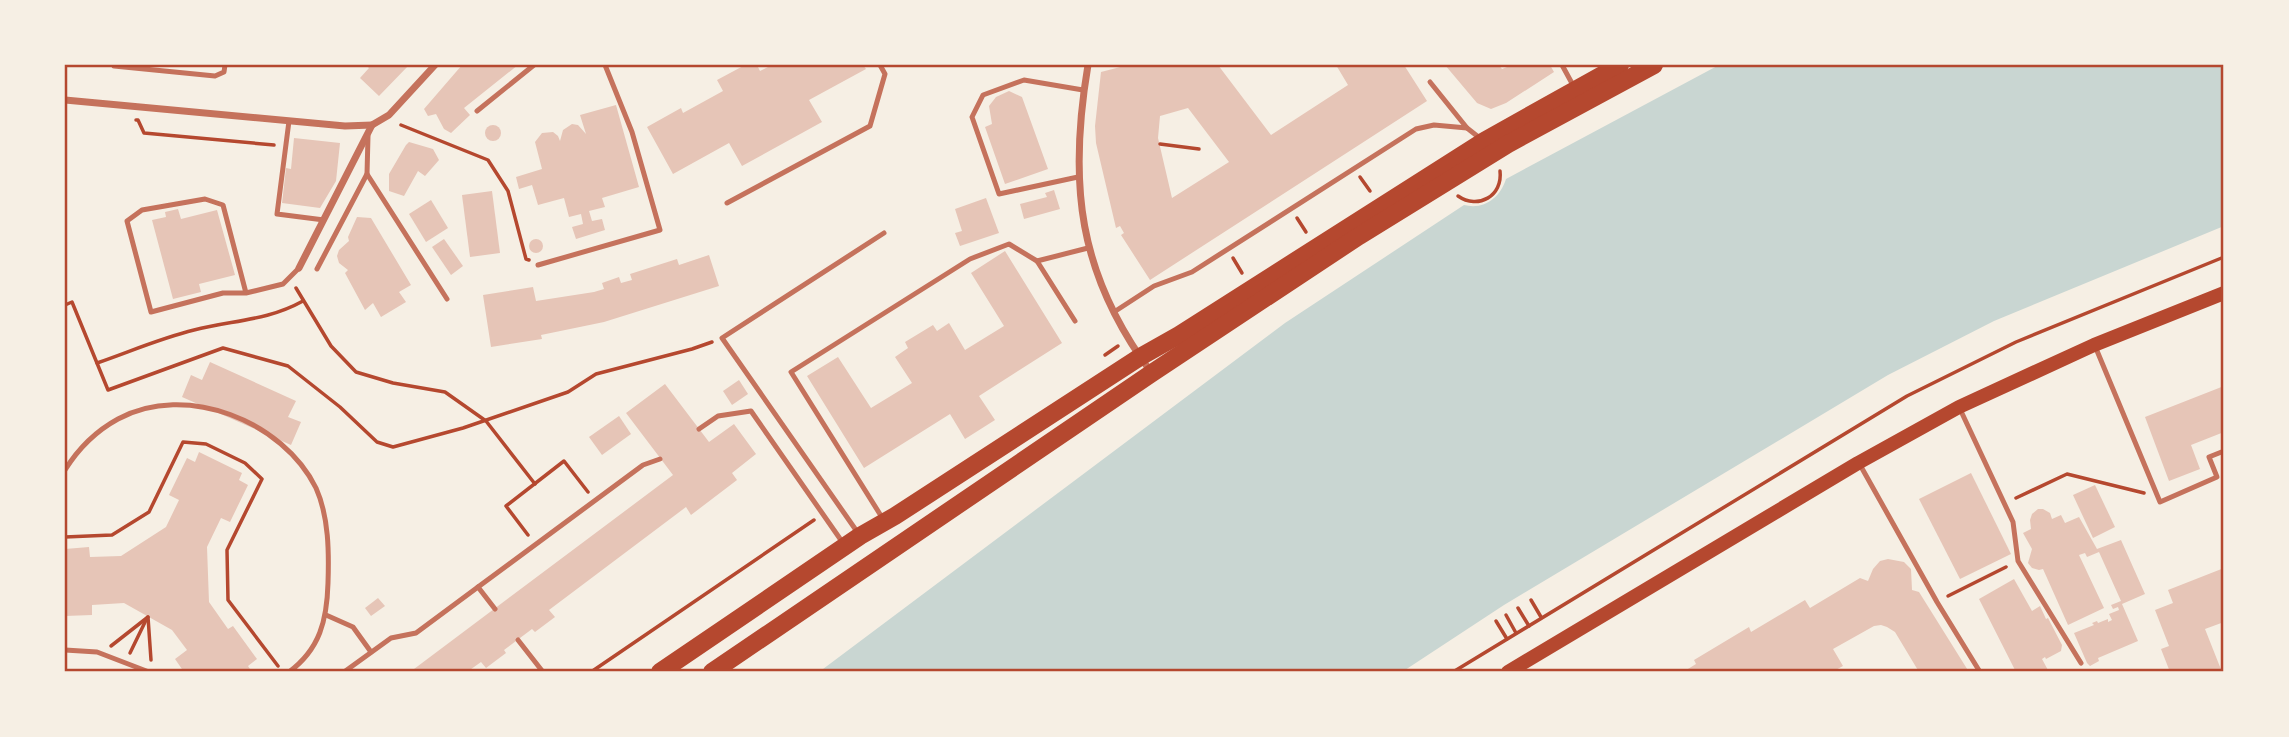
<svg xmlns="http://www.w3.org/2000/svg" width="2289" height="737" viewBox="0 0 2289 737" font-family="'Source Sans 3',sans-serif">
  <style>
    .water { fill: #c9d6d2 }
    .building { fill: #e6c5b7; fill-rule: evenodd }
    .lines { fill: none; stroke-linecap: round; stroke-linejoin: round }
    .path { stroke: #b5482f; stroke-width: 3.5 }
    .service { stroke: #c5725c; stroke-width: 5 }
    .minor { stroke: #c5725c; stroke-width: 7 }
    .secondary { stroke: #b5482f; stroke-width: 14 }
    .primary { stroke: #b5482f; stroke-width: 18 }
    .neatline { fill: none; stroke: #b5482f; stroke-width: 2.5 }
  </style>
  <rect width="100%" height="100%" fill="#f6efe4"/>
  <path class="water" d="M1719,65H2224V226L1994,321L1888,375L1504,605L1402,672H819L1285,323L1464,205C1484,210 1500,198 1506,179Z"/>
  <g class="building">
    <path d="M366,65H409L379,96L360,78L369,68Z"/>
    <path d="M462,65H518L464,108L470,115L451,133L444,129L436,114L428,116L424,109Z"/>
    <path d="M745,65H757L760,71L772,65H863L866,69L809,100L822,122L742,166L729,143L673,174L647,127L681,108L683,113L723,91L717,80Z"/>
    <path d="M1128,65H1218L1271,135L1348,85L1336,65H1404L1427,101L1150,280L1121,235L1124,233L1120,226L1116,228L1096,143L1095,126L1101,72ZM1188,108L1229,162L1172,198L1158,138L1160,116Z"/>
    <path d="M1445,65H1499L1502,69L1512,65H1550L1554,72L1506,103L1491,109L1477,103Z"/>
    <path d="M1009,91L1022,97L1048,169L1005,184L985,127L992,124L989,106L996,97Z"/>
    <path d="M616,105L639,187L602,198L605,207L589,211L592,221L602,219L605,230L576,239L572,227L583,224L581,214L569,217L564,198L538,205L532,185L519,189L516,177L542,169L535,142L542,133L553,132L558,136L560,141L563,130L572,124L578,125L586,134L580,115Z"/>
    <circle cx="493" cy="133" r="8"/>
    <path d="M294,138L340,143L336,181L320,208L282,203L286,168L291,169Z"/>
    <path d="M409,142L433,149L439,160L425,176L418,171L404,196L389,191V174L406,145Z"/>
    <path d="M1054,190L1060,209L1024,219L1020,204L1047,197L1045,193Z"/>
    <path d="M492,191L500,253L470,257L462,195Z"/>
    <path d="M986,198L999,233L960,246L955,233L962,231L955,209Z"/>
    <path d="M431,200L448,228L426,242L409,214Z"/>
    <path d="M178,209L181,219L217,210L235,275L199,284L201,292L173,299L152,220L166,217L165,212Z"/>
    <path d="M357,217L371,218L411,285L399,292L406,302L381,317L373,303L365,310L345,273L348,270L339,263L337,256L339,250L349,241L348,237Z"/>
    <circle cx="536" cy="246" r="7"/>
    <path d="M444,239L463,266L451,275L432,247Z"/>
    <path d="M1005,251L1062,343L979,396L995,420L965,439L950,414L864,468L807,376L838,357L871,408L912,383L895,357L908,348L905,342L933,325L937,331L949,323L965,350L1004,326L971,273Z"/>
    <path d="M709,255L719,286L604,322L541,335L542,339L491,347L483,295L533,287L536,301L594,292L604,289L602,283L619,277L621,283L632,280L630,274L677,259L679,265Z"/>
    <path d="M210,362L296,401L288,417L301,422L291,445L182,397L191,375L202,380Z"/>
    <path d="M739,380L748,394L732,405L723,391Z"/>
    <path d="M665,384L709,442L734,424L756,454L732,473L737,480L691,515L686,507L549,610L555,617L535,632L532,629L504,650L506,653L486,668L481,662L467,672H410L673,475L626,413Z"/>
    <path d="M2224,386V432L2191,445L2200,469L2169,481L2145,417Z"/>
    <path d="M619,416L631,434L602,455L589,437Z"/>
    <path d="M199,452L242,473L239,480L248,485L230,522L221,518L207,547L209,602L228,629L233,626L257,659L248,666L252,672H184L175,659L187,650L172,630L124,603L92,605V615L65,616V549L89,547L90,557L121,556L166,527L179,500L169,495L187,458L195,462Z"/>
    <path d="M1971,473L2011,554L1960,579L1919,499Z"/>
    <path d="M2095,485L2115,527L2093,538L2073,495Z"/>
    <path d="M2038,509H2043L2050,513L2052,519L2061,515L2065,523L2079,517L2097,549L2121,540L2145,594L2122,604L2138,641L2098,658L2099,661L2090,666L2087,663L2074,633L2094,625L2092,623L2097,621L2098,623L2108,619V622L2112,620L2109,614L2119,610L2118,607L2113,609L2111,605L2121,601L2099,552L2087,557L2085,553L2079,555L2104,608L2068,625L2043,569L2039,570L2032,568L2028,563L2032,549L2023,533L2031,529L2030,520L2032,514Z"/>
    <path d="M1888,559L1904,562L1911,569L1912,590L1919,592L1969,672H1919L1895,632L1887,627L1881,625L1874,626L1833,649L1843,666L1832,672H1683L1696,664L1694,660L1749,627L1751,632L1805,600L1810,608L1860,578L1868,581L1873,569L1880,561Z"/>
    <path d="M2224,568V622L2205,629L2222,672H2170L2161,649L2169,646L2155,610L2173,603L2168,590Z"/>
    <path d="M2014,579L2032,611L2040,606L2046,619L2048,618L2062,645L2061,651L2046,659L2045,657L2042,659L2049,672H2016L1979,599Z"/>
    <path d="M378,598L385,606L371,616L365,608Z"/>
  </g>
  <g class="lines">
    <g class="path">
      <path d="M136,120H138L144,133L274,145"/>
      <path d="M401,125L488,160L508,191L526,259L529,260"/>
      <path d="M1160,144L1199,149"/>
      <path d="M1360,177L1370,191"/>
      <path d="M1458,196C1478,210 1503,196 1500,171"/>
      <path d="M1297,218L1306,232"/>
      <path d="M1233,258L1242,273"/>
      <path d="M296,288L331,346L356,372L393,383L445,392L486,421L535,484"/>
      <path d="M65,305L72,302L108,390L223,348L288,366L340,407L377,442L393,447L463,428L568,392L596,374L692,349L712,342"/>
      <path d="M1105,355L1118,346"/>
      <path d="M97,363C129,352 161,338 194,330C233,320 267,321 303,301"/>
      <path d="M2016,498L2067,474L2144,493"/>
      <path d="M528,535L506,506L564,461L588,492"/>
      <path d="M65,537L112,535L149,512L183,442L206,444L245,463L262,479L227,550L228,600L278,666"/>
      <path d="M1948,596L2006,567"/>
      <path d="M1531,600L1541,617"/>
      <path d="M1518,608L1529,626"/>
      <path d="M1506,615L1516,633"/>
      <path d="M148,617L151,660"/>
      <path d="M1496,621L1507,639"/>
      <path d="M111,646L148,617"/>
      <path d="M130,653L147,618"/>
      <path d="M591,672L814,520"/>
      <path d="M1453,672L1907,396L2016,342L2224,257"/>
    </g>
    <g class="service">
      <path d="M1562,65L1574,87"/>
      <path d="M114,66L215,76L224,72L225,65"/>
      <path d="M1430,82L1467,128"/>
      <path d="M477,111L534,65"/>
      <path d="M289,121L277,214L324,220"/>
      <path d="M368,136L367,174L447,299"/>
      <path d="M1078,177L999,194L972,117L983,95L1024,80L1083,90"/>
      <path d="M727,203L870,126L885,74L880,65"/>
      <path d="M1037,261L1075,321"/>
      <path d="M538,265L660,230L632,132L605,65"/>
      <path d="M317,269L367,174"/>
      <path d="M246,293L223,205L205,199L142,210L127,221L151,312L223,293H246L283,284L299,268"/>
      <path d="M1114,312L1154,286L1192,272L1416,129L1434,125L1467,128L1481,139"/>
      <path d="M2095,346L2160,502L2217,477L2209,457L2224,451"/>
      <path d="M1960,409L2013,522L2018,561L2081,663"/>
      <path d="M699,429L718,416L751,411L843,543"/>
      <path d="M1859,463L1937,602L1980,672"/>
      <path d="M65,470C78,449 96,431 118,419C186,382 283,421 316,488C329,517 329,553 328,583C327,620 320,649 289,672"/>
      <path d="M883,519L791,372L970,259L1009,244L1037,261L1088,248"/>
      <path d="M858,533L722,338L884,233"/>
      <path d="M495,609L478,587L643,465L660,459"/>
      <path d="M326,615L353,627L371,652"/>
      <path d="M518,640L543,672"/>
      <path d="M65,650L97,652L149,672"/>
      <path d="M344,672L391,638L416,633L478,587"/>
    </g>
    <g class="minor">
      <path d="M1088,65C1068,183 1078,274 1151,372"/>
      <path d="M65,100L345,126L372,125"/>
      <path d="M299,268L372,125L389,115L435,65"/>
    </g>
    <path class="secondary" d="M1508,672L1858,463L1959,407L2094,345L2224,293"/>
    <g class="primary">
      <path d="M660,672L860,536L895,516L1140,357L1179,335L1484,141L1620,65"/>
      <path d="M712,672L1152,373L1359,236L1508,144L1654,65"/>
    </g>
  </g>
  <rect width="2289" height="737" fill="none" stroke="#f6efe4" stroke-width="133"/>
  <rect x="66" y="66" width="2156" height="604" class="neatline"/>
</svg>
